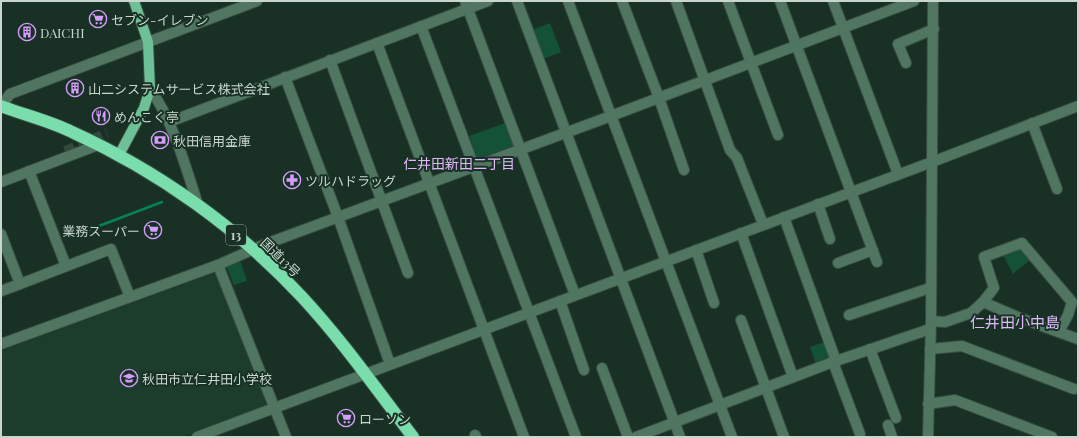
<svg xmlns="http://www.w3.org/2000/svg" width="1079" height="438" viewBox="0 0 1079 438" font-family="'Playfair Display','Noto Sans JP',serif">
  <style>
    .built { fill: #1c3c2c }
    .green { fill: #135237 }
    .lines { fill: none; stroke-linecap: round; stroke-linejoin: round }
    .stream { stroke: #078256; stroke-width: 2.5 }
    .minor-tunnel { stroke: #324a3e; stroke-width: 10; stroke-dasharray: 10 5; stroke-linecap: butt }
    .minor-casing { stroke: #384f43; stroke-width: 12 }
    .major-casing { stroke: #384f43; stroke-width: 12 }
    .highway-casing { stroke: #384f43; stroke-width: 14 }
    .minor { stroke: #507561; stroke-width: 10 }
    .major { stroke: #6ec097; stroke-width: 10 }
    .highway { stroke: #79ddac; stroke-width: 12 }
    .labels { text-anchor: middle; dominant-baseline: central; stroke-width: 4; stroke-linejoin: round; paint-order: stroke }
    .shield { fill: #183124; stroke: #93a49b; stroke-width: 1 }
    .shield-label { font-size: 12px; font-weight: bold; fill: #c8d6ce }
    .poi-label { font-size: 13px; fill: #c8d6ce; stroke: #183124; text-anchor: start }
    .street-label { font-size: 13px; fill: #c8d6ce; stroke: #183124 }
    .neighbourhood-label { font-size: 14px; fill: #e0b9fc; stroke: #183124 }
    .quarter-label { font-size: 15px; fill: #e0b9fc; stroke: #183124 }
  </style>
  <rect width="100%" height="100%" fill="#183124"/>
  <path class="built" d="M218,272L267,405L182,437H1V351Z"/>
  <g class="green">
    <path d="M550,23L561,52L543,59L532,30Z"/>
    <path d="M508,122L516,145L477,159L469,136Z"/>
    <path d="M1019,246L1031,259L1013,274L1002,253Z"/>
    <path d="M240,260L247,281L234,285L226,265Z"/>
    <path d="M827,341L831,354L828,360L816,364L810,347Z"/>
  </g>
  <g class="lines">
    <path class="stream" d="M70,237L162,202"/>
    <path class="minor-tunnel" d="M65,151L107,133"/>
    <defs>
      <g id="minor">
        <path d="M465,1L575,295"/>
        <path d="M517,1L680,437"/>
        <path d="M568,1L732,437"/>
        <path d="M622,1L659,98L684,170"/>
        <path d="M676,1L730,150L737,158L763,224"/>
        <path d="M728,1L778,135"/>
        <path d="M780,1L877,262"/>
        <path d="M833,1L898,174"/>
        <path d="M421,26L576,437"/>
        <path d="M377,43L524,437"/>
        <path d="M330,60L408,273"/>
        <path d="M906,63L898,44L934,29"/>
        <path d="M285,77L338,217L390,364"/>
        <path d="M150,89C173,120 186,168 198,205"/>
        <path d="M1,106L10,94L257,1"/>
        <path d="M169,122L488,1"/>
        <path d="M1032,123L1057,189"/>
        <path d="M29,171L66,266"/>
        <path d="M1,182L98,145"/>
        <path d="M818,204L830,239"/>
        <path d="M784,217L836,361"/>
        <path d="M741,233L793,377"/>
        <path d="M1,234L20,284L1,291"/>
        <path d="M696,250L714,303"/>
        <path d="M838,263L873,250"/>
        <path d="M218,265L286,437"/>
        <path d="M20,284L111,249L130,297"/>
        <path d="M560,301L584,370"/>
        <path d="M983,302L994,288L984,257L1022,243L1072,302L1068,315L1059,332"/>
        <path d="M849,315L930,288"/>
        <path d="M741,320L784,437"/>
        <path d="M931,321L945,322L971,313L983,302L1020,318L1078,339"/>
        <path d="M1,344L218,265L263,245L611,116L914,1"/>
        <path d="M870,349L896,418"/>
        <path d="M930,349L962,346L1074,389"/>
        <path d="M833,362L860,434"/>
        <path d="M602,368L628,437"/>
        <path d="M928,404L955,400L1052,437"/>
        <path d="M888,425L892,437"/>
        <path d="M475,435L476,437"/>
        <path d="M197,437L932,162L1078,106"/>
        <path d="M636,437L833,362L930,329"/>
        <path d="M928,437L931,321L933,1"/>
      </g>
      <path id="major" d="M119,155L144,108L150,89L148,42L134,1"/>
      <path id="highway" d="M1,106C24,115 50,121 72,132C158,171 238,228 302,297C342,340 377,390 413,437"/>
    </defs>
    <use href="#minor" class="minor-casing"/>
    <use href="#major" class="major-casing"/>
    <use href="#highway" class="highway-casing"/>
    <use href="#minor" class="minor"/>
    <use href="#major" class="major"/>
    <use href="#highway" class="highway"/>
  </g>
  <defs>
    <symbol id="supermarket-ring" viewBox="-11 -11 22 22"><circle r="9.5" fill="#183124" stroke="#d49cfb" stroke-width="1.5"/><path d="M-6-5.5h2.5l.6 2H6L4.5 2H-2.5L-4.4-4H-6ZM-1.5 3.2a1.3 1.3 0 1 0 .1 0ZM3 3.2a1.3 1.3 0 1 0 .1 0Z" fill="#d49cfb"/></symbol>
    <symbol id="building-ring" viewBox="-11 -11 22 22"><circle r="9.5" fill="#183124" stroke="#d49cfb" stroke-width="1.5"/><path d="M-4-6H4V6H1V3H-1V6H-4ZM-2.5-4.3h1.7v1.8h-1.7ZM.8-4.3h1.7v1.8H.8ZM-2.5-1h1.7V.8h-1.7ZM.8-1h1.7V.8H.8Z" fill="#d49cfb"/></symbol>
    <symbol id="restaurant-ring" viewBox="-11 -11 22 22"><circle r="9.5" fill="#183124" stroke="#d49cfb" stroke-width="1.5"/><path d="M-5-6h1v4h1v-4h1v4h1v-4h1v5L-1.5 .5V6h-2V.5L-5-1ZM5-6V6H3V1.5H1.5Q1.5-4 5-6Z" fill="#d49cfb"/></symbol>
    <symbol id="bank-ring" viewBox="-11 -11 22 22"><circle r="9.5" fill="#183124" stroke="#d49cfb" stroke-width="1.5"/><path d="M-6-4H6V4H-6ZM0-2.3a2.3 2.3 0 1 0 0 4.6a2.3 2.3 0 1 0 0-4.6Z" fill="#d49cfb"/></symbol>
    <symbol id="pharmacy-ring" viewBox="-11 -11 22 22"><circle r="9.5" fill="#183124" stroke="#d49cfb" stroke-width="1.5"/><path d="M-2-6h4v4h4v4h-4v4h-4v-4h-4v-4h4Z" fill="#d49cfb"/></symbol>
    <symbol id="school-ring" viewBox="-11 -11 22 22"><circle r="9.5" fill="#183124" stroke="#d49cfb" stroke-width="1.5"/><path d="M0-5L7-2L0 1L-7-2ZM-4 1L0 2.5L4 1V4Q0 6-4 4Z" fill="#d49cfb"/></symbol>
  </defs>
  <g fill-rule="evenodd">
    <use href="#supermarket-ring" x="88" y="9" width="20" height="20"/>
    <use href="#building-ring" x="17" y="22" width="20" height="20"/>
    <use href="#building-ring" x="65" y="78" width="20" height="20"/>
    <use href="#restaurant-ring" x="91" y="106" width="20" height="20"/>
    <use href="#bank-ring" x="150" y="130" width="20" height="20"/>
    <use href="#pharmacy-ring" x="282" y="170" width="20" height="20"/>
    <use href="#supermarket-ring" x="143" y="220" width="20" height="20"/>
    <use href="#school-ring" x="119" y="368" width="20" height="20"/>
    <use href="#supermarket-ring" x="336" y="408" width="20" height="20"/>
  </g>
  <g class="labels">
    <rect class="shield" x="226" y="225" width="20" height="20" rx="3"/>
    <g class="shield-label">
      <text x="236" y="235">13</text>
    </g>
    <g class="poi-label">
      <text x="111" y="19">セブン-イレブン</text>
      <text x="40" y="32">DAICHI</text>
      <text x="88" y="88">山二システムサービス株式会社</text>
      <text x="114" y="116">めんこく亭</text>
      <text x="173" y="140">秋田信用金庫</text>
      <text x="305" y="180">ツルハドラッグ</text>
      <text x="140" y="230" text-anchor="end">業務スーパー</text>
      <text x="142" y="378">秋田市立仁井田小学校</text>
      <text x="359" y="418">ローソン</text>
    </g>
    <g class="street-label">
      <text transform="translate(281 257) rotate(44)">国道13号</text>
    </g>
    <g class="neighbourhood-label">
      <text x="459" y="163">仁井田新田二丁目</text>
    </g>
    <g class="quarter-label">
      <text x="1015" y="322">仁井田小中島</text>
    </g>
  </g>
  <rect width="1079" height="438" fill="none" stroke="#c8d6ce" stroke-width="4"/>
</svg>
